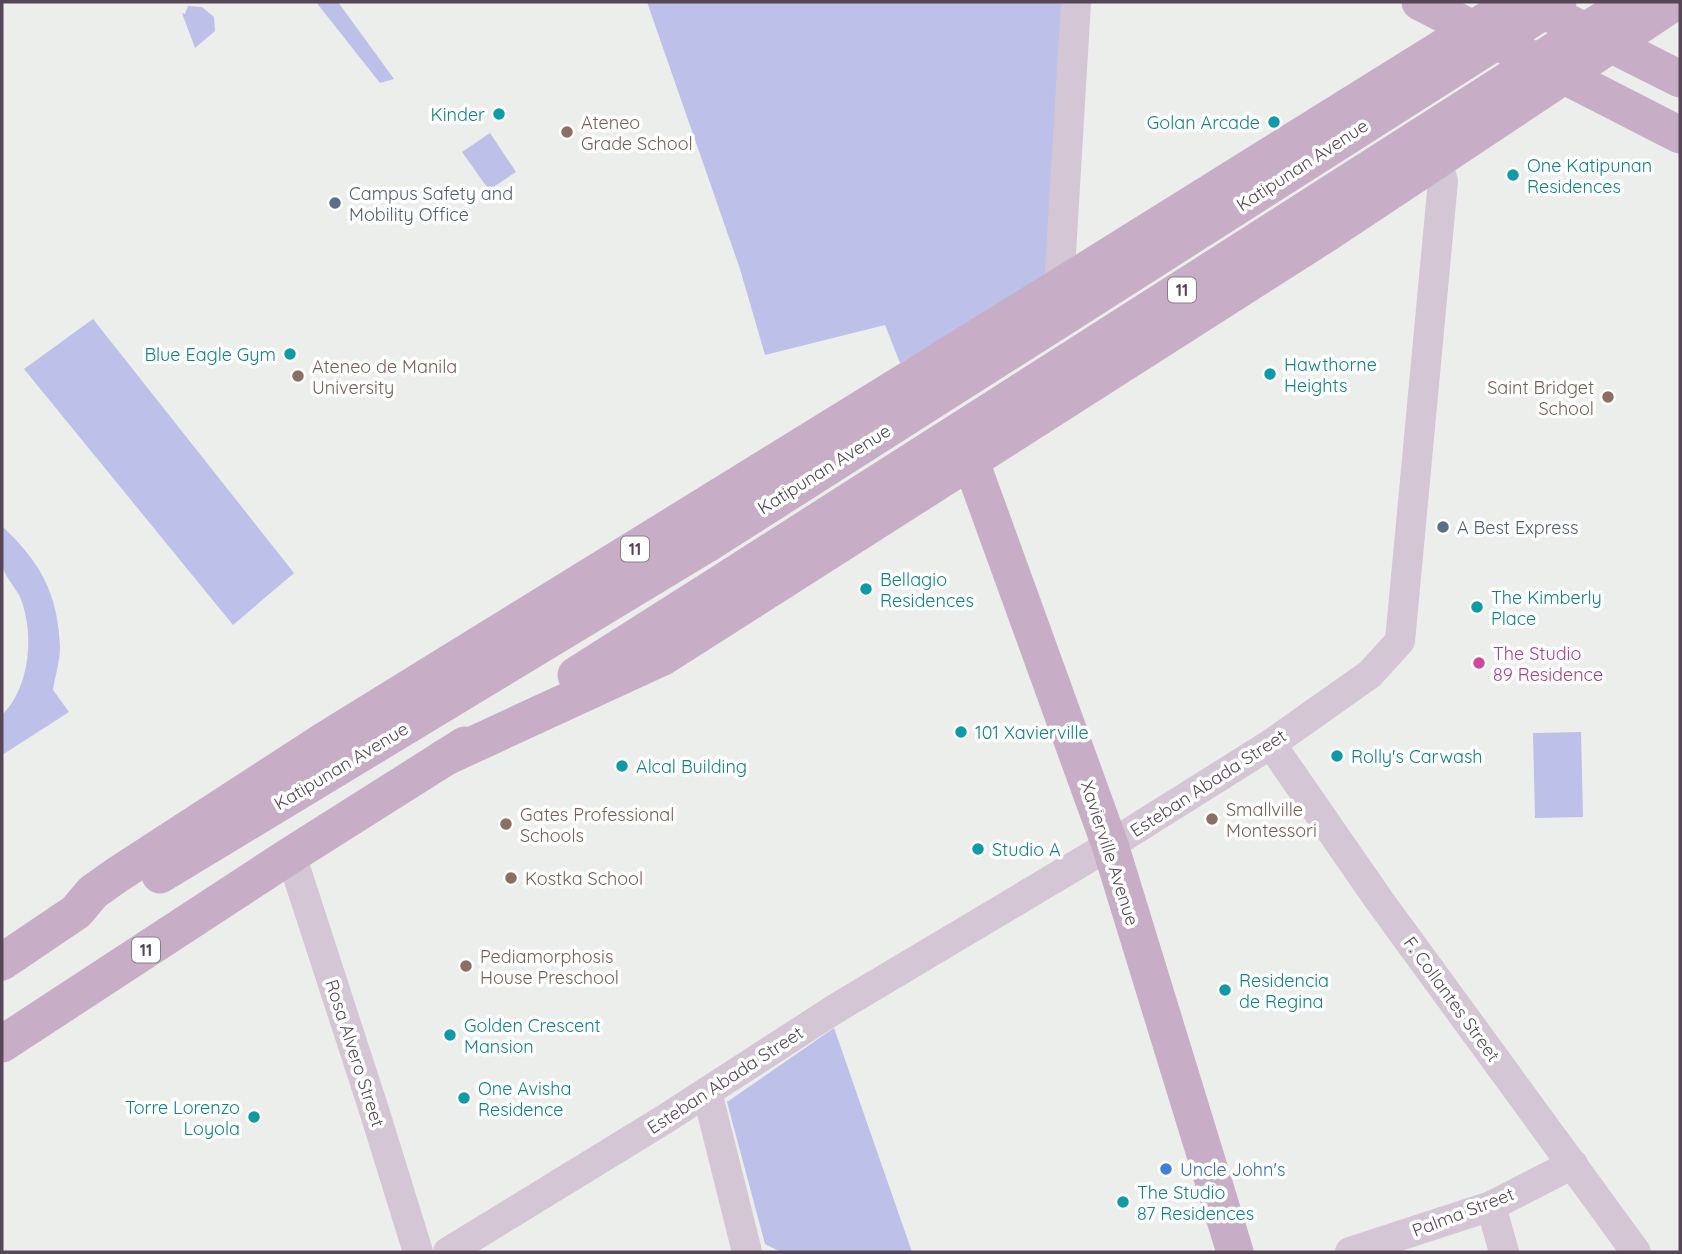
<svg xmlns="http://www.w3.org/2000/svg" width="1682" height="1254" viewBox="0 0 1682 1254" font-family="Quicksand,sans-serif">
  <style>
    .green { fill: #bdc0e8 }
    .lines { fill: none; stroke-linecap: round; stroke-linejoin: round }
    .minor { stroke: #d4c6d4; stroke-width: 30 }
    .major { stroke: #c7aec6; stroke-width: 37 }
    .major-bridge { stroke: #c7aec6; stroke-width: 37 }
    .culture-dot { fill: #0f9aa8; stroke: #fff; stroke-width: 2.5 }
    .education-dot { fill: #8d6e63; stroke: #fff; stroke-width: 2.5 }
    .service-dot { fill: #5c6f8a; stroke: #fff; stroke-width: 2.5 }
    .hotel-dot { fill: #d1479c; stroke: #fff; stroke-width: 2.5 }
    .shop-dot { fill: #3f7fe0; stroke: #fff; stroke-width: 2.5 }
    .labels { text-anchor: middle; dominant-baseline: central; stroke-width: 7; stroke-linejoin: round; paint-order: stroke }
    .shield { fill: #fff; stroke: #897e89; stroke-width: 2 }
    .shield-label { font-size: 16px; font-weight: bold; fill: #564656 }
    .culture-label { font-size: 18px; fill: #0d838f; stroke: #fff; text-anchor: start }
    .education-label { font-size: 18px; fill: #785e54; stroke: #fff; text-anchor: start }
    .street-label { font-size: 18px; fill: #564656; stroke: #fff }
    .service-label { font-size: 18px; fill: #4e5e75; stroke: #fff; text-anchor: start }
    .hotel-label { font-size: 18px; fill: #b23c85; stroke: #fff; text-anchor: start }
    .shop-label { font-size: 18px; fill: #366cbe; stroke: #fff; text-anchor: start }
  </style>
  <rect width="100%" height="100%" fill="#eceeeb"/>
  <g class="green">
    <path d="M316,2H338L394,79L380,83Z"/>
    <path d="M647,2H1071L1052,276L900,363L885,325L765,355L740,269Z"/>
    <path d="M188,6L202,7L214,17L215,31L195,48L182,13L185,14Z"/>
    <path d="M490,133L516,172L489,190L462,152Z"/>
    <path d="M93,319L294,573L233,625L24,369Z"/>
    <path d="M2,526C40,562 58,593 60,647C60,661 55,676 53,690L69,712L2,755V715C30,688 35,633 20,597C15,587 3,574 2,564C0,552 2,538 2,526Z"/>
    <path d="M1581,732L1583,817L1535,818L1533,733Z"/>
    <path d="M834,1028L912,1252H781L765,1244L727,1102Z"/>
  </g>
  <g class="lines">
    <g class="minor">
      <path d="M1059,287L1076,2"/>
      <path d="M1271,744L1379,900L1636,1252"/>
      <path d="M291,855L374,1110L418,1252"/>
      <path d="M707,1092L747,1252"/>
      <path d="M1491,1206L1504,1252"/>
      <path d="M448,1252L665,1119L835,1009L1110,845L1271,744L1370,674L1400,641L1443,181L1436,159"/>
      <path d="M1350,1252L1491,1206L1573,1164"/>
    </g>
    <g class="major">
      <path d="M1420,2L1680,135"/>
      <path d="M1527,2L1680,79"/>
      <path d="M970,459L1110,845L1235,1252"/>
      <path d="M576,675L732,576"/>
      <path d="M444,758L663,657L1329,232L1675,2"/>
      <path d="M160,875L707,544"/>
      <path d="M2,962L76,912L93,892L117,875L325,740L1059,287L1516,2"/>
      <path d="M2,1044L291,855L465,745"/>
    </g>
    <g class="major-bridge">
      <path d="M707,544L1558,2"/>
      <path d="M732,576L1631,2"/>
    </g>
  </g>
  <g class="culture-dot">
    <circle cx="499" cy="114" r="7"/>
    <circle cx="1274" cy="122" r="7"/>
    <circle cx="1513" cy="175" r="7"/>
    <circle cx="290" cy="354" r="7"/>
    <circle cx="1270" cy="374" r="7"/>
    <circle cx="866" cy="589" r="7"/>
    <circle cx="1477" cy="607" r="7"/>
    <circle cx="961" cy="732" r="7"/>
    <circle cx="1337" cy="756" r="7"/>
    <circle cx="622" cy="766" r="7"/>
    <circle cx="978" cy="849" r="7"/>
    <circle cx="1225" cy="990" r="7"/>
    <circle cx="450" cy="1035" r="7"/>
    <circle cx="464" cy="1098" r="7"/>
    <circle cx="254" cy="1117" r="7"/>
    <circle cx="1123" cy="1202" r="7"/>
  </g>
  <g class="education-dot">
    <circle cx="567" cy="132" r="7"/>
    <circle cx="298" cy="376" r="7"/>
    <circle cx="1608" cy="397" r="7"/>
    <circle cx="1212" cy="819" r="7"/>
    <circle cx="506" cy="824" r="7"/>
    <circle cx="511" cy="878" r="7"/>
    <circle cx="466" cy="966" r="7"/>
  </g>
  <g class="service-dot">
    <circle cx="335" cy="203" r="7"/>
    <circle cx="1443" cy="527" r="7"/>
  </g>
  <circle class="hotel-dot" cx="1479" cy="663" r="7"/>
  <circle class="shop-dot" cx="1166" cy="1169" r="7"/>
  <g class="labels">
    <g class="shield">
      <rect x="1168" y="277.5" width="28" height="25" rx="5"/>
      <rect x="621" y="536.5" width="28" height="25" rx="5"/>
      <rect x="132" y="937.5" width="28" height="25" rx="5"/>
    </g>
    <g class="shield-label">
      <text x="1182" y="290">11</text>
      <text x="635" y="549">11</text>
      <text x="146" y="950">11</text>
    </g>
    <g class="culture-label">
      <text x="485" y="114" text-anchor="end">Kinder</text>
      <text x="1260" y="122" text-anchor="end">Golan Arcade</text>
      <text x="1527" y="165">One Katipunan<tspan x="1527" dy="21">Residences</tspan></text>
      <text x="276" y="354" text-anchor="end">Blue Eagle Gym</text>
      <text x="1284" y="364">Hawthorne<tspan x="1284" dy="21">Heights</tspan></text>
      <text x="880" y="579">Bellagio<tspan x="880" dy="21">Residences</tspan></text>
      <text x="1491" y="597">The Kimberly<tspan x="1491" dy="21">Place</tspan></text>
      <text x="975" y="732">101 Xavierville</text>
      <text x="1351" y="756">Rolly's Carwash</text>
      <text x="636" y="766">Alcal Building</text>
      <text x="992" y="849">Studio A</text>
      <text x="1239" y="980">Residencia<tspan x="1239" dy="21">de Regina</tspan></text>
      <text x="464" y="1025">Golden Crescent<tspan x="464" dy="21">Mansion</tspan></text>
      <text x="478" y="1088">One Avisha<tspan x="478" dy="21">Residence</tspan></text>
      <text x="240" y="1107" text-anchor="end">Torre Lorenzo<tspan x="240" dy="21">Loyola</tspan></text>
      <text x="1137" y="1192">The Studio<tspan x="1137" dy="21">87 Residences</tspan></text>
    </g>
    <g class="education-label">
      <text x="581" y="122">Ateneo<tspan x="581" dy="21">Grade School</tspan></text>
      <text x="312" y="366">Ateneo de Manila<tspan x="312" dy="21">University</tspan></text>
      <text x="1594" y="387" text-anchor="end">Saint Bridget<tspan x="1594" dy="21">School</tspan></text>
      <text x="1226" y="809">Smallville<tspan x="1226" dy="21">Montessori</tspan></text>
      <text x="520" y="814">Gates Professional<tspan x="520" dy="21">Schools</tspan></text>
      <text x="525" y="878">Kostka School</text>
      <text x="480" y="956">Pediamorphosis<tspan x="480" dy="21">House Preschool</tspan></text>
    </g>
    <g class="street-label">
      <text transform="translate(1302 165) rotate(-33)">Katipunan Avenue</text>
      <text transform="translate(824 469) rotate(-32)">Katipunan Avenue</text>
      <text transform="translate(341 766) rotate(-31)">Katipunan Avenue</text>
      <text transform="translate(1208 783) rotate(-33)">Esteban Abada Street</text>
      <text transform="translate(1110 853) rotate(72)">Xavierville Avenue</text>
      <text transform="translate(1452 999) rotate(54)">F. Collantes Street</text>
      <text transform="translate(355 1053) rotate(72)">Rosa Alvero Street</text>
      <text transform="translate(725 1080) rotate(-33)">Esteban Abada Street</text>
      <text transform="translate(1463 1212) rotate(-21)">Palma Street</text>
    </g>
    <g class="service-label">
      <text x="349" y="193">Campus Safety and<tspan x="349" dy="21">Mobility Office</tspan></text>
      <text x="1457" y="527">A Best Express</text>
    </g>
    <g class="hotel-label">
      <text x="1493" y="653">The Studio<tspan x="1493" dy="21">89 Residence</tspan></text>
    </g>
    <g class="shop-label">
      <text x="1180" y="1169">Uncle John's</text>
    </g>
  </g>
  <rect width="1682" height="1254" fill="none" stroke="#564656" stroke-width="7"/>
</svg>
